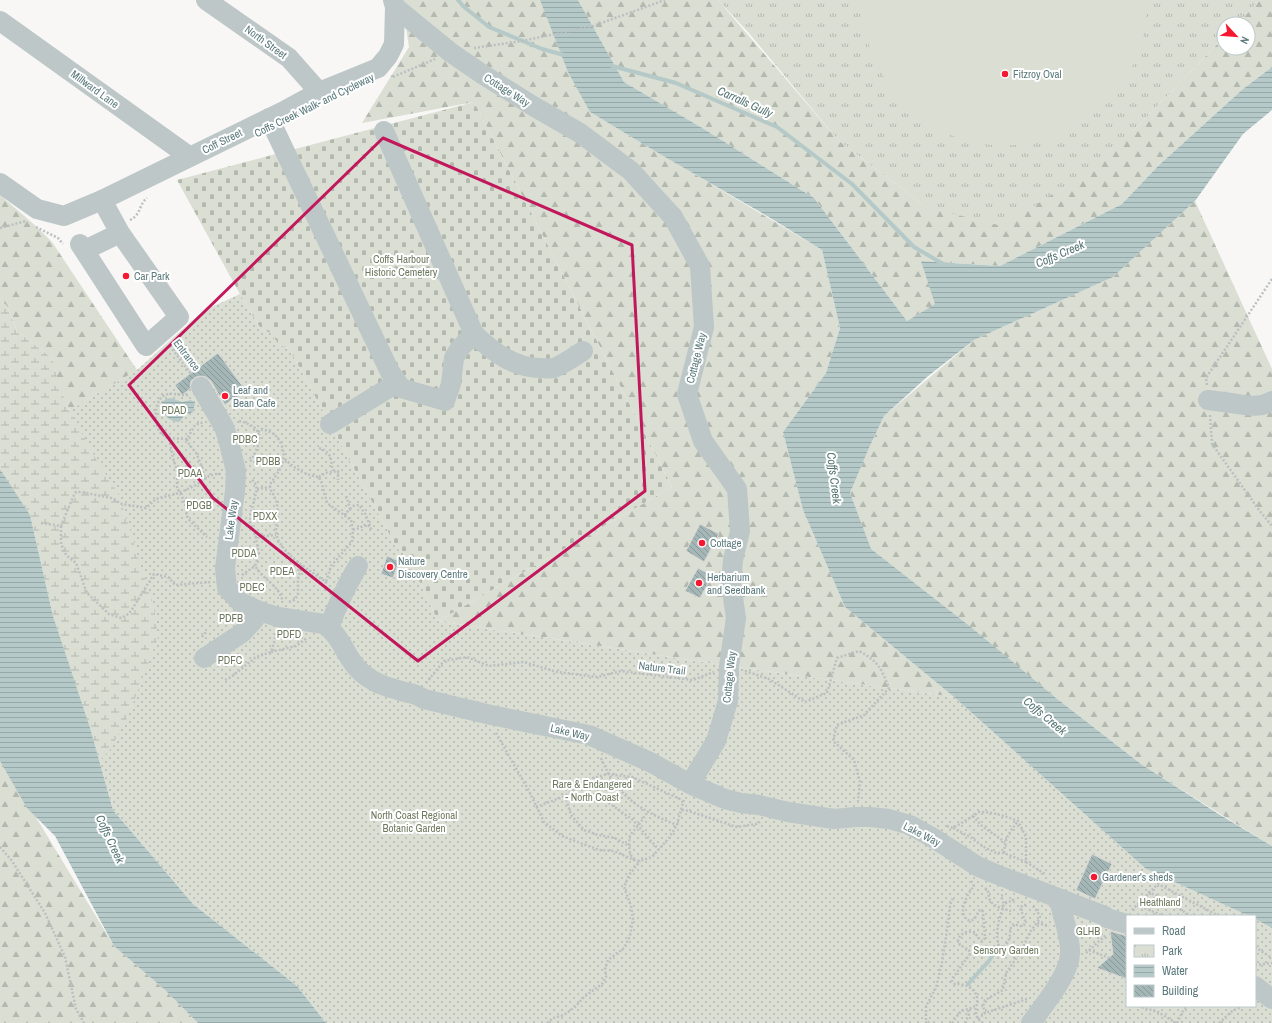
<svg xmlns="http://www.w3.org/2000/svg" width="1272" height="1023" viewBox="0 0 1272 1023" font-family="'Archivo Narrow',sans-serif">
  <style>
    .grass { fill: url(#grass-dots) }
    .forest { fill: url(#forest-firs) }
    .wetland { fill: url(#wetland-marsh) }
    .cemetery { fill: url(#cemetery-stones) }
    .park { fill: url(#park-tufts) }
    .pitch { fill: #daded3 }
    .water { fill: url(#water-rules) }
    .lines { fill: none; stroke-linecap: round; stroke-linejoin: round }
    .stream { stroke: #b5cac8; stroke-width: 4 }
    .building { fill: url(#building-back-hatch); stroke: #dad9d7 }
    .path { stroke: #bac0c1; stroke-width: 2.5; stroke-dasharray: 2 2; stroke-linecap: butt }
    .minor { stroke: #bdc7c8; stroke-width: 20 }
    .marked { fill: none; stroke: #c2185b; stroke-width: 3; stroke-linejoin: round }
    .poi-dot { fill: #f61731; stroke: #fff; stroke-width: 1.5 }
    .labels { text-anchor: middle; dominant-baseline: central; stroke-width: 4; stroke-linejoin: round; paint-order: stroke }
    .street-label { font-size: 11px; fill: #5c7a7d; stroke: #fff }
    .poi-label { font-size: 11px; fill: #5c7a7d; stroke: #fff; text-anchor: start }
    .park-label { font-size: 11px; fill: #6e7a5f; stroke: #fff }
    .water-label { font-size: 12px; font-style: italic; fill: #567674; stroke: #fff }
  </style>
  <defs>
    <pattern id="grass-dots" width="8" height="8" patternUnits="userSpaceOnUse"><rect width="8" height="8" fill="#daded3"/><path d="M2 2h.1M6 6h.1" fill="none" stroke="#b4b9b0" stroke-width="1.8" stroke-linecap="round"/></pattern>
    <pattern id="forest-firs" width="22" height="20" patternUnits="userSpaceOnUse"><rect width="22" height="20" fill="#daded3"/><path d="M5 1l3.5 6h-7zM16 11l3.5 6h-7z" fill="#b4b9b0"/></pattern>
    <pattern id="wetland-marsh" width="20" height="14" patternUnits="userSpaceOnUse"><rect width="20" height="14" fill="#daded3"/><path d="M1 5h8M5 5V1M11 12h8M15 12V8" fill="none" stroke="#b4b9b0"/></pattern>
    <pattern id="cemetery-stones" width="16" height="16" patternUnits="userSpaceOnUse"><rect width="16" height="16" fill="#daded3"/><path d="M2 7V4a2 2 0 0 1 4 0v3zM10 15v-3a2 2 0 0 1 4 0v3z" fill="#b4b9b0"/></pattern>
    <pattern id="park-tufts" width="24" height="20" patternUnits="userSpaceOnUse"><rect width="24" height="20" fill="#daded3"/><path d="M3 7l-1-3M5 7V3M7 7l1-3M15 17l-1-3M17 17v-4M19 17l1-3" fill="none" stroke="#b4b9b0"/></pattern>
    <pattern id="water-rules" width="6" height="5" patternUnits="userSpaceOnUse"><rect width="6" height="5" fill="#b5cac8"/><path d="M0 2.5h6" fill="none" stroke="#96a9a8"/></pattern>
    <pattern id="building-back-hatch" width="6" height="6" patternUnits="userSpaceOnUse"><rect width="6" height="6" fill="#a4b6b6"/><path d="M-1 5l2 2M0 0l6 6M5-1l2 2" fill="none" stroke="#899999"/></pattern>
  </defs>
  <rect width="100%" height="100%" fill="#f8f7f5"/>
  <path class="grass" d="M240,294L261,329L271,333L279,345L289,348L397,548L407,555L438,621L729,666L954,697L1146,869L1249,916H1127V1006H1255V919L1272,928V1023H326L297,986L193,904L113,810L30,515L0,469V451L137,370L203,311Z"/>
  <g class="forest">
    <path d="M402,0H541L590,112L822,250L840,328L826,373L783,432L803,510L845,607L954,697L729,666L438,621L672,487L474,102L362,123L409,47Z"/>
    <path d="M578,0H718L838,140L926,207L1133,131L1224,37V48H1248V24H1237L1260,0H1272V67L1243,89L1158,166L1122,204L1000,266L922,261L936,304L907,321L814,198L704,129L624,82Z"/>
    <path d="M0,195L37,227L52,242L137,370L70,410L64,402L52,358L17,331L7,306L0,300Z"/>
    <path d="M1195,201L1272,369V846L1193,797L1141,764L1056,698L870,549L850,493L869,448L884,416L974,340L1113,277Z"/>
    <path d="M0,758L114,946L165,990L198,1023H0Z"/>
  </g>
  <path class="wetland" d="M0,300L7,306L17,331L52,358L65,402L97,461L118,493L132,536L142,571L154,605L158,638L129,714L110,750L99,761L53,616L30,515L0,469Z"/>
  <path class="cemetery" d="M474,102L672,487L438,621L407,555L397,548L289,348L279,345L271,333L261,329L240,294L177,180Z"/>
  <path class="park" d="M718,0H1260L1237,24H1224V37L1133,131L1093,169L1002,226L926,207L838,140L748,32Z"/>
  <path class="pitch" d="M863,0H1147L1148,3C1146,13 1146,24 1144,33C1140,52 1131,73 1119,88C1055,170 933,164 881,72C870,53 860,23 863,0Z"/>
  <g class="water">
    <path d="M540,0H578L624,82L704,129L814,198L907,321L935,304L921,261L1000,266L1122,204L1158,166L1243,89L1272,67V110L1243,134L1195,201L1113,277L974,340L927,377L884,416L869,448L850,493L871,549L972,628L1056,698L1141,764L1217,813L1272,846V928L1255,919V916H1249L1146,869L954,697L845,607L803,510L783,432L826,373L840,328L822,250L772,219L665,157L590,112L568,72Z"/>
    <path d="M171,398L182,402L191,400L195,403L193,412L188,414L184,413L182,419L179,422C164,422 152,400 171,398Z"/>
    <path d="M0,469L30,515L53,616L90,728L113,810L193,904L297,986L326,1023H198L165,990L114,946L55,836L27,808L0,761Z"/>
  </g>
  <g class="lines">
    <g class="stream">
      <path d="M458,0L463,6L489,27L542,49L564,55"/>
      <path d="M612,66L676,83L777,127L852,184L914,247L945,265"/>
      <path d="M968,984L989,961L998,947"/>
    </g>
  </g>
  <g class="building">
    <path d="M218,353L246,391L236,398L235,397L225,405L211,381L206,377L201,376L196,377L191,381L190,389L182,395L175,385Z"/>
    <path d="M700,524L719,534L704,562L686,551Z"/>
    <path d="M387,556L399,561L393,578L381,574Z"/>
    <path d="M698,568L712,576L700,598L685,591Z"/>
    <path d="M1092,854L1112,864L1095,899L1076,890Z"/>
    <path d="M1110,931L1127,936V979L1097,968L1113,954Z"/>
  </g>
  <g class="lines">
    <g class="path">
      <path d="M474,48L522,41L593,26L665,0"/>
      <path d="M393,77L435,59"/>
      <path d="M130,220C141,215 139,204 147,198"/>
      <path d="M36,227L58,238L63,244"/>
      <path d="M0,228L26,221"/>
      <path d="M170,346L191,374"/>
      <path d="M1207,385L1206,378L1272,279"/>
      <path d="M188,395C181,396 172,392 165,395C153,400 153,428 163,435C165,436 167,437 169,438L173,458L177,471V487L185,503L187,516L190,521L207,537"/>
      <path d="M1210,415L1212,444L1259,510L1272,526"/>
      <path d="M239,421C266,427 262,442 250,462"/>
      <path d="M258,432L262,429C272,432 278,435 282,446C286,459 283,465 275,477C273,480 270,483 270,487C270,491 274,494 275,498C277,502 277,506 278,510C279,519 274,528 277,537C283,555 311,571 326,582L325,591"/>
      <path d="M169,438L187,439L195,425L204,422"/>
      <path d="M187,439C189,445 192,448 196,453C200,461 203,470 205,478"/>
      <path d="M319,448C333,453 330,459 333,471"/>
      <path d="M285,459C294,468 305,475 319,477L322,484L327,503L351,520L353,530L352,542L331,566L326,582"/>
      <path d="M319,477L325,473L338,471V480"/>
      <path d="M252,480L255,483L257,489L251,512L250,523L255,534L259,554L255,566C257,569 260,573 263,576C272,584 280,590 283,602"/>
      <path d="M257,489L270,487"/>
      <path d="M350,509L353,506L359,505L366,515L370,526"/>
      <path d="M344,515L350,509L346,495"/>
      <path d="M41,523L61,526L73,497L76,492H81L111,498L122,504L146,508L156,499L179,493L196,485L209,476L215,474H221"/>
      <path d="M61,526V544L66,555L76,563L87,593L109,614L121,618L128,614L131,611L154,574L168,577L175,585L211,582"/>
      <path d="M353,530L360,528L364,525L370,526L372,531"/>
      <path d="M255,537L276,535"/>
      <path d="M242,575L255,566"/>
      <path d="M289,602L294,600L298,595V579L302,565"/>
      <path d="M202,637L206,632"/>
      <path d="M271,652L296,646L307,638"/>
      <path d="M745,671L769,679L805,702L827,693L837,658L859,651C879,662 881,668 889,688L864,715L837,725L833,741L854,760L860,782L858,801"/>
      <path d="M225,680L231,677L256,657L271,652L274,643L276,633"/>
      <path d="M426,683L444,661L467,657L489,666L524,662L557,672L597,677L621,671L693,680L714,672"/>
      <path d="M496,733L530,793L544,822L562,836L599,850L614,851L634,860L640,861L652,857L669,838L677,825L684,799"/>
      <path d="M601,758C617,796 639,810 677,825"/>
      <path d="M586,780L609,803L633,820L659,850"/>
      <path d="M565,796L571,815L584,830L598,835L615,838L629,846"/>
      <path d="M536,807L565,796L579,786L585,780L608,774L632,777L682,800"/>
      <path d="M682,810L689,811L736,827L756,824L760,822"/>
      <path d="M973,816L982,826L1005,842"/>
      <path d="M947,826L953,828L973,816L979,812C993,812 1005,816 1018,821L1026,837V862L1045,874"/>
      <path d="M953,828L972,838L982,846L996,853H1004L1026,862"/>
      <path d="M0,847L12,861L45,913L65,957L76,1009L84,1023"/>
      <path d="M1004,853C1005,838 1009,833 1018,821"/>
      <path d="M634,860L630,854L629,846L630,835L638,826L647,813"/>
      <path d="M971,881L974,886C969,892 964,901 963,909C962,916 968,925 975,918C977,915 978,912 980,910H982L983,912L985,938L983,941H981L974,932C966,931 961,933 958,940L960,945L969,950L970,954L952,979V981L955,984C963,983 976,988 977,998C978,1009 971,1015 983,1023"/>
      <path d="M985,888C991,893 987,895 990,900C993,907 1005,909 1011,911"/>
      <path d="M1148,892L1160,897L1191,916"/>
      <path d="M1003,895L1001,896L1004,904"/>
      <path d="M1012,899L1013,900L1004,904C1000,918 994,932 999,946L1003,948C1014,938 1007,928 1014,924L1020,926L1024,925L1025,920L1020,908L1023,905H1028"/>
      <path d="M1137,905L1164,916"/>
      <path d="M1033,906L1037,911L1040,917L1037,923L1049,926"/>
      <path d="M1132,910L1158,884L1219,916"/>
      <path d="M1255,947L1272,958"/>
      <path d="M1089,950L1109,958"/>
      <path d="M1086,953L1106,935"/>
      <path d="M1255,965L1272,963"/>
      <path d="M1027,999L985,1013L983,1006L985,1000L1003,990L1006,973L1022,950L1030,932L1037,923"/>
      <path d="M1138,1006L1158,1012L1176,1023"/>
      <path d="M978,1019L985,1013"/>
      <path d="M547,1023L553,1018L564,1015L575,1007L584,997L602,984L606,977L605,969L608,960L624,948L630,936L633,919L631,906L624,887L629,875L640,861"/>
      <path d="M929,1023L926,1019V1006L936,988L942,962L948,924L950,905L953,898"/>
      <path d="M952,1023L961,1011L975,1007"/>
      <path d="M965,1023L969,1014L968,1009"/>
      <path d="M1177,1023L1184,1009L1187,1006"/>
      <path d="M1219,1023L1231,1012L1242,1006"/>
    </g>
    <g class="minor">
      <path d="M206,0L289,58L319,92"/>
      <path d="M395,7L450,52L482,74L533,106L580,133L631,171L651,193L673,217L700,266L704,327L687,394L703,441L737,489L740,531L733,560L731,584L736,618L729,666L728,701L716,741L690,784"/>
      <path d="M0,21L190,157"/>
      <path d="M269,118L390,372L401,388L445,401L451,384L454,358L460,348L474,334L384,131"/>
      <path d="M0,183L37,209L64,216L102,200L282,112L319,92L378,68L388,56L394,44L395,7L393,0"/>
      <path d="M80,244L146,346L179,317L120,233L102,200"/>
      <path d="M85,250L120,233"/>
      <path d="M474,334C493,352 514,368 541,368C545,368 550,369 554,368C564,364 574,357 583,351"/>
      <path d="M201,387L224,427L228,439L236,471L235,491L225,568L227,588L240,602L259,611L278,617L324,624C344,638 345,659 362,673C371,681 386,687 398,690C409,694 414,692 424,699L491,715L589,735L650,762L692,785L725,799L741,803L759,805L788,812L834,819L856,817H870L889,819L910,825L935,839L977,866L993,873L1105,916L1107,918L1127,924"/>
      <path d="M1208,400C1216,401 1224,402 1231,403C1246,405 1259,409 1272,401"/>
      <path d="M330,424L397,383"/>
      <path d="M329,628C337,605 346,586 358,566"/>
      <path d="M204,658L242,633L254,620L259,611"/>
      <path d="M1255,986L1272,999"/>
      <path d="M1031,1023C1043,1006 1070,974 1070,953C1071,939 1062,914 1059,899"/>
    </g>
  </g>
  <path class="marked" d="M383,138L632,245L645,491L418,661L213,498L129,385Z"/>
  <g class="poi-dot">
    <circle cx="1005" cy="74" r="4"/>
    <circle cx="126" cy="276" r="4"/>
    <circle cx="225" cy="396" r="4"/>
    <circle cx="702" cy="543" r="4"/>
    <circle cx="390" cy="567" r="4"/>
    <circle cx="699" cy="583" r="4"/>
    <circle cx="1094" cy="877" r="4"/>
  </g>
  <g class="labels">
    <g class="street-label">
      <text transform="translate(266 42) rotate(36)">North Street</text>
      <text transform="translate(95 89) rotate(36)">Millward Lane</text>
      <text transform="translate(507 90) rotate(32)">Cottage Way</text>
      <text transform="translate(314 105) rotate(-26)">Coffs Creek Walk- and Cycleway</text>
      <text transform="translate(222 141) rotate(-26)">Coff Street</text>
      <text transform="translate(187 355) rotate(53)">Entrance</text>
      <text transform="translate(696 358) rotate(-76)">Cottage Way</text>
      <text transform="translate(231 520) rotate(-82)">Lake Way</text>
      <text transform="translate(662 668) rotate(7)">Nature Trail</text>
      <text transform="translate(729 677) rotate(-84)">Cottage Way</text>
      <text transform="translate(570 732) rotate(13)">Lake Way</text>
      <text transform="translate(922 834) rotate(27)">Lake Way</text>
    </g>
    <g class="poi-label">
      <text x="1013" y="74">Fitzroy Oval</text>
      <text x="134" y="276">Car Park</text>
      <text x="233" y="390">Leaf and<tspan x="233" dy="13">Bean Cafe</tspan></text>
      <text x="710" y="543">Cottage</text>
      <text x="398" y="561">Nature<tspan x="398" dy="13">Discovery Centre</tspan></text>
      <text x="707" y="577">Herbarium<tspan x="707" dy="13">and Seedbank</tspan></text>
      <text x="1102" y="877">Gardener's sheds</text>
    </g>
    <g class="park-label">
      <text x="401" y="259">Coffs Harbour<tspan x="401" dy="13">Historic Cemetery</tspan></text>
      <text x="174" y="410">PDAD</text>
      <text x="245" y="439">PDBC</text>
      <text x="268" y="461">PDBB</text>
      <text x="190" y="473">PDAA</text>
      <text x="199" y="505">PDGB</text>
      <text x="265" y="516">PDXX</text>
      <text x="244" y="553">PDDA</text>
      <text x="282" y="571">PDEA</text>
      <text x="252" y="587">PDEC</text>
      <text x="231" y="618">PDFB</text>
      <text x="289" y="634">PDFD</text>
      <text x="230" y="660">PDFC</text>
      <text x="592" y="784">Rare &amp; Endangered<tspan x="592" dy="13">- North Coast</tspan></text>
      <text x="414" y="815">North Coast Regional<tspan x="414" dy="13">Botanic Garden</tspan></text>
      <text x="1160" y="902">Heathland</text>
      <text x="1088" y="931">GLHB</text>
      <text x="1006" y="950">Sensory Garden</text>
    </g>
    <g class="water-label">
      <text transform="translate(745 102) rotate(24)">Carralls Gully</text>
      <text transform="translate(1060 254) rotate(-23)">Coffs Creek</text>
      <text transform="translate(834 478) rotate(83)">Coffs Creek</text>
      <text transform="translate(1045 716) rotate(40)">Coffs Creek</text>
      <text transform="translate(110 839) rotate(65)">Coffs Creek</text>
    </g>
  </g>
  <rect x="1126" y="915" width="130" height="92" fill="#ffffff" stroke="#becacb"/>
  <rect x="1134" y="928" width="20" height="6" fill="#bdc7c8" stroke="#becacb"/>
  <text x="1162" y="935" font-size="12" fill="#5c7a7d">Road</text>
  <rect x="1134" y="945" width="20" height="12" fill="url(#park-tufts)" stroke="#becacb"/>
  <text x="1162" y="955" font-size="12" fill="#5c7a7d">Park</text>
  <rect x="1134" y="965" width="20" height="12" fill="url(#water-rules)" stroke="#becacb"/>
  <text x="1162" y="975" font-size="12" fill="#5c7a7d">Water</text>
  <rect x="1134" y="985" width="20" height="12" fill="url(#building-back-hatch)" stroke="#becacb"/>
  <text x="1162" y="995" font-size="12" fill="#5c7a7d">Building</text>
  <g transform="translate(1236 36) rotate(116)"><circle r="19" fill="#ffffff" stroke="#becacb"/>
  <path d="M0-3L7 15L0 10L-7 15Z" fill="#f61731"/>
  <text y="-6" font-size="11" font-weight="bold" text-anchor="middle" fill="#5c7a7d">N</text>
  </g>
</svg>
